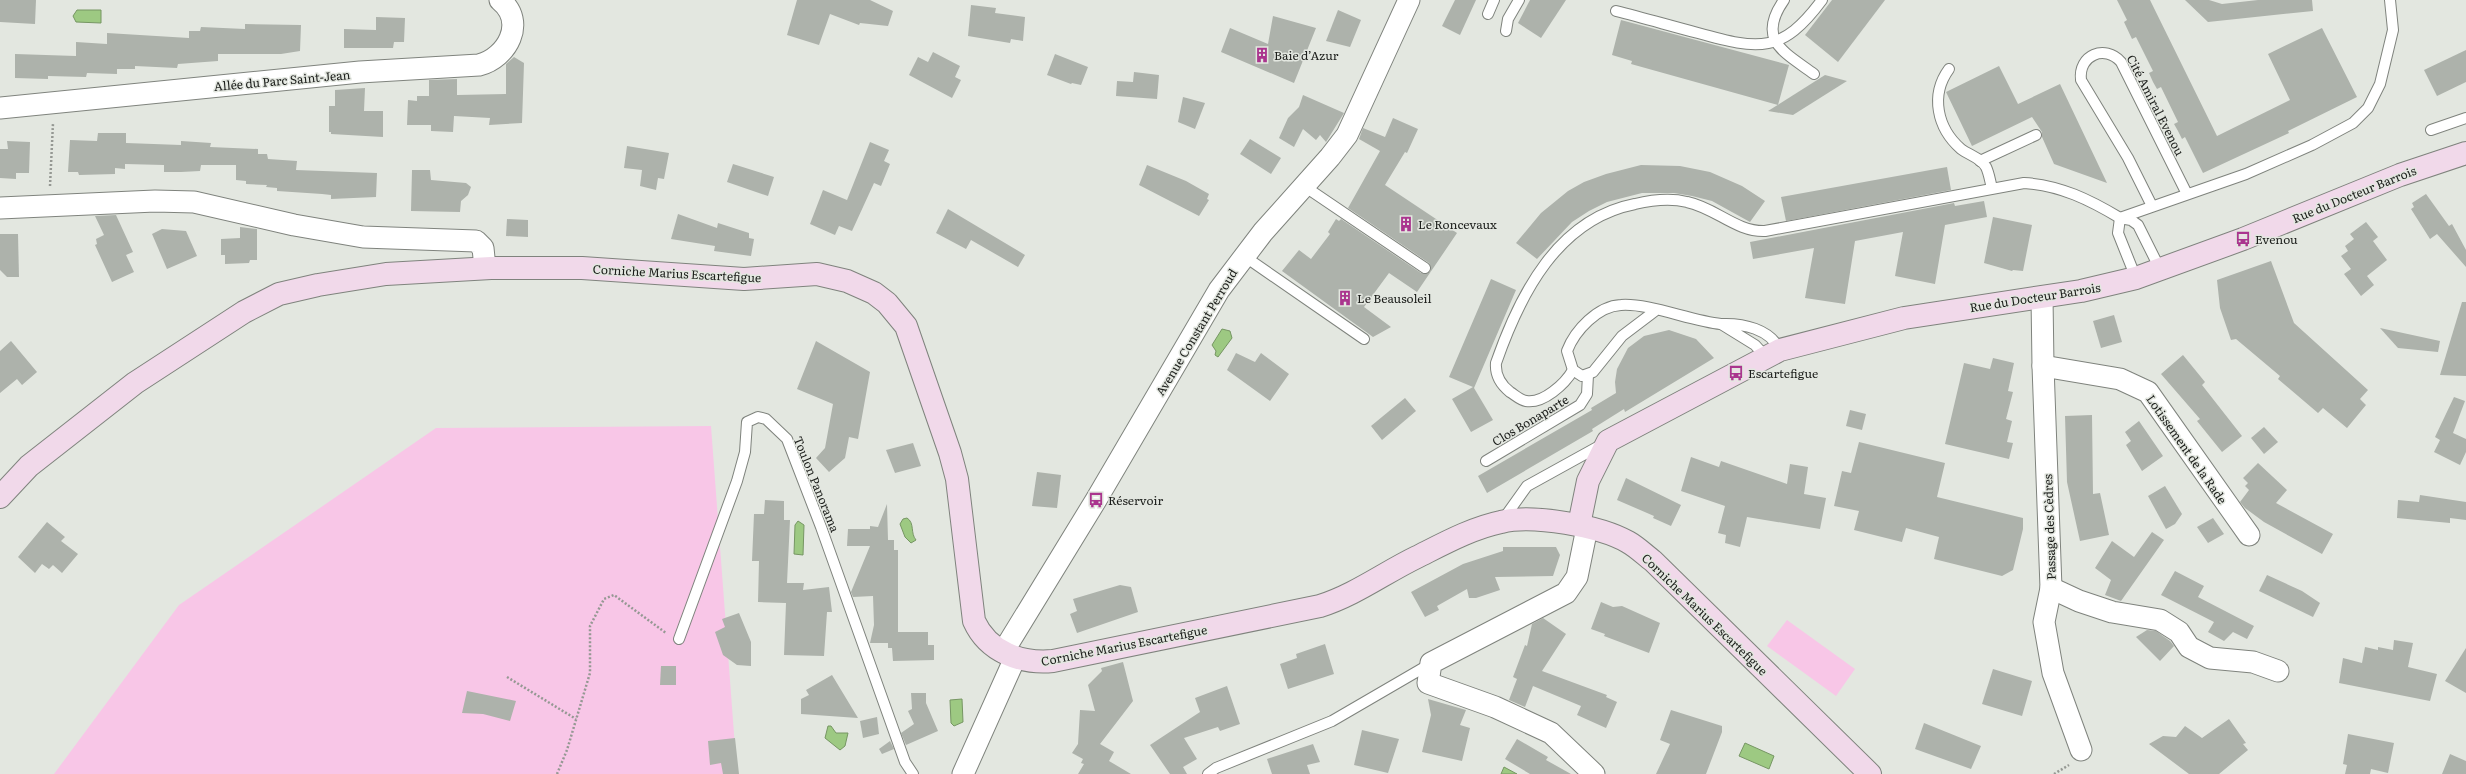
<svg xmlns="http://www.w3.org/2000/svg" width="2466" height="774" viewBox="0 0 2466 774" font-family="Literata,serif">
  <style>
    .green { fill: #f8c6e7 }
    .water { fill: #9dc982; stroke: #769663 }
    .building { fill: #adb2ab }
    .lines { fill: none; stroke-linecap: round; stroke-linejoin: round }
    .lane-casing { stroke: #7f837d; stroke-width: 12 }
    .street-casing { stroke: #7f837d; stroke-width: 23 }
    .secondary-casing { stroke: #7f837d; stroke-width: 24 }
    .path { stroke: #959893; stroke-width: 2.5; stroke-dasharray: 2 2; stroke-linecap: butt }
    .lane { stroke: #fff; stroke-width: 10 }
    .street { stroke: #fff; stroke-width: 21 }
    .secondary { stroke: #f1d9ea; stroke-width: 22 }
    .labels { text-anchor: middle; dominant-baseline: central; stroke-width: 3; stroke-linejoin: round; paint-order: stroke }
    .poi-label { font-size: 12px; fill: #1c1e1b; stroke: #e3e7e0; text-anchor: start }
    .street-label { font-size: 12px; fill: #1c1e1b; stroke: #e3e7e0 }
  </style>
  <rect width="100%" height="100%" fill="#e3e7e0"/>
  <g class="green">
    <path d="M711,426L737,774H54L179,605L436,428Z"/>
    <path d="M1787,620L1855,669L1836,696L1767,646Z"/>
  </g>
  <g class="water">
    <path d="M77,10H101V23L76,22L73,16Z"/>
    <path d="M1222,329L1230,331L1232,338L1218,357L1215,355L1216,351L1212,345Z"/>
    <path d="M907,518C915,523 910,533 916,540L911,543L905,537L900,524L903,519Z"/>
    <path d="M798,521L804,525L803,555L794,554L795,525Z"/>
    <path d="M962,699L963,722L954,726L951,723L950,700Z"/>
    <path d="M828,726H831L836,733H848L845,746L840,750L825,738Z"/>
    <path d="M1745,743L1774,756L1769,769L1739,756Z"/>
    <path d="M1504,767L1517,774H1501Z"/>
  </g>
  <g class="building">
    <path d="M0,0H36L35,24L0,22Z"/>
    <path d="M797,0H870L893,11L888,26L860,23L859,25L830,14L819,45L787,35Z"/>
    <path d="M1455,0H1476L1460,35L1442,26Z"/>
    <path d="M1530,0H1566L1541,38L1518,23Z"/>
    <path d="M1832,0H1885L1838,62L1805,35Z"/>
    <path d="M2117,0H2150L2217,136L2290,100L2268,54L2322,28L2357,97L2288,131L2289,133L2203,173L2185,137L2182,139L2178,131L2174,124L2178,122L2161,87L2157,89L2153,82L2149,73L2153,71L2136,37L2132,39L2124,22L2127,20Z"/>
    <path d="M2185,0H2209L2222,4L2258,0H2312L2313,11L2208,22Z"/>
    <path d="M971,5L996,8L995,13L1025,17L1023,41L1011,39L1010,43L968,36Z"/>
    <path d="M1338,10L1361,20L1350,47L1326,41Z"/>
    <path d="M1273,16L1316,28L1294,83L1221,52L1230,28L1268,44Z"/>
    <path d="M376,17L405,18L404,42H394L393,48H344V29L376,30Z"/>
    <path d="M1621,20L1789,65L1778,105L1631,64L1632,61L1612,55Z"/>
    <path d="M245,24L301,25L300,51L281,54H218V61L178,64L177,68L135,66V69H117V74L87,73L86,77L48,76V79L15,78V54L76,56V42L107,44V33L189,38V31H200L201,27L245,29Z"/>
    <path d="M2466,50V82L2437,96L2424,70Z"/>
    <path d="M933,52L960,66L955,77L961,80L952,98L909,75L918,57L928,62Z"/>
    <path d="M1055,54L1088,67L1081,85L1072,83L1071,84L1047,75Z"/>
    <path d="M514,57L524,63L522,123L489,125L490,118L454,116L453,132L431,131V125H407L408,100L417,101V96H429V80L457,79V95L506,94V64Z"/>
    <path d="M1999,66L2018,104L2060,84L2107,183L2054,164L2042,137V132L2032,117L1972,146L1946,92Z"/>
    <path d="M1134,72L1159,75L1157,99L1116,96L1117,81L1133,82Z"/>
    <path d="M1825,75L1847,81L1793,115L1768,111Z"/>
    <path d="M365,88L364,111H383V137L331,134V132H329V106H335V90Z"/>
    <path d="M1303,95L1344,113L1326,142L1320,135L1316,140L1303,129L1294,147L1279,138L1288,118L1299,107Z"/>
    <path d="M1183,97L1205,103L1195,129L1178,122Z"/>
    <path d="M1393,118L1418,129L1407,153L1405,152L1385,185L1457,233L1417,292L1389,273L1364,307L1391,327L1373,337L1282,271L1299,250L1311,259L1330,234L1328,232L1336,219L1339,221L1341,219L1421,273L1430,272L1431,268L1429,263L1348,208L1380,151L1359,139L1363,128L1385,137Z"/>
    <path d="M98,133H126V143L181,145V141L211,143L210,147L258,149V154H267L268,159L297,161L296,170L377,173L376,197L331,199V195L322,194L277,191V188L266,187L267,185L246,184V181L236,180V165H201L200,171L181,172H164V165L125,164V169L115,168V174L79,175L78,172H68L70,140L97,141Z"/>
    <path d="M1250,139L1281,158L1271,174L1240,154Z"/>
    <path d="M7,141L30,142L29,173H16V179L0,178V149H8Z"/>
    <path d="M870,142L889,150L884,161L890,164L881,186L874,183L852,231L839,226L835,235L810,224L823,190L847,200Z"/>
    <path d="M627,146L669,153L664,179L658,178L656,190L640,186L642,170L624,168Z"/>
    <path d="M733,164L774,177L768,196L727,182Z"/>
    <path d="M1147,165L1186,181L1209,194L1207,199L1209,200L1199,216L1139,185Z"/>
    <path d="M1641,165L1680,166L1710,172L1742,186L1765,201L1750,222L1712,201L1692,196L1674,193H1642L1607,202L1589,211L1572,222L1537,259L1516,243L1541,213L1568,191L1584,182L1606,174Z"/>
    <path d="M1947,167L1951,190L1786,221L1781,197Z"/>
    <path d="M412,170H430L431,180L466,183L471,187L468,195L461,201L460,212L411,211Z"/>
    <path d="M2426,194L2449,226L2452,224L2466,250V267L2437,234L2430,239L2411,209L2414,207L2412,203Z"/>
    <path d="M1984,201L1987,217L1945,225L1935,284L1895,276L1903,232L1855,241L1845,304L1805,298L1814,248L1753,259L1750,242L1954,203L1955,206Z"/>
    <path d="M948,209L1025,255L1018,267L971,240L966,249L936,233Z"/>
    <path d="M678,214L717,228L718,223L749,233V238L754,239L751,256L714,251L715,246L671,239Z"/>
    <path d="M116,215L133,252L126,255L134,272L112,282L95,245L97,244L96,239L104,235L95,216Z"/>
    <path d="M1993,217L2032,225L2023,271L2013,270L2012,271L1984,263Z"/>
    <path d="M507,219L528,220V237L506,236Z"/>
    <path d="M2366,222L2378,237L2373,241L2387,260L2367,276L2374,285L2361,296L2344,274L2351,269L2341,256L2348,251L2345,246L2354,239L2350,234Z"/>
    <path d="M240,227L257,229V260H250L249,263L225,264V255H221V239L240,238Z"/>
    <path d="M162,229L186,231L197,256L167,269L152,234Z"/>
    <path d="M0,234H18L19,277H7L0,270Z"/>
    <path d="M2271,261L2294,323L2368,390L2360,399L2366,405L2347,428L2323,408L2318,413L2278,379L2280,376L2236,339L2231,340L2220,308L2217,280Z"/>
    <path d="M1491,279L1516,290L1474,388L1493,420L1471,432L1452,399L1473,387L1449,377Z"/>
    <path d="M2462,302H2466V376L2440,375Z"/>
    <path d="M2114,315L2122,342L2101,348L2093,321Z"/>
    <path d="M2380,328L2440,341L2438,352L2398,348Z"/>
    <path d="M1669,330L1696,339L1714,358L1625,412L1624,409L1592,429L1593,431L1487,493L1478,476L1592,410L1591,408L1616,393L1615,382L1617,369L1628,348L1644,336Z"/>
    <path d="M11,341L37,372L22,385L17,379L0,393V351Z"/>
    <path d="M816,341L870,372L858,439L849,437L845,458L829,472L816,458L825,448L833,404L797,389Z"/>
    <path d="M1236,353L1255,362L1261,353L1289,374L1270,401L1227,370Z"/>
    <path d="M2183,355L2205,382L2202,385L2242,436L2222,452L2197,421L2200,419L2161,374Z"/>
    <path d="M1993,358L2014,363L2008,391L2013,392L2006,419L2012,421L2007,442L2013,443L2009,459L1945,444L1964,363L1990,369Z"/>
    <path d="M2454,397L2465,401L2453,433L2466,439V452L2460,465L2434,452L2440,440L2435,437Z"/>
    <path d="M1405,398L1416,411L1382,440L1371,426Z"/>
    <path d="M1850,410L1866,414L1862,430L1846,426Z"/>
    <path d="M2092,415L2093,494L2100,493L2109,535L2080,541L2067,482L2065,416Z"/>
    <path d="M2139,421L2163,456L2142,471L2126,445L2131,441L2125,432Z"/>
    <path d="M2264,427L2278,442L2264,454L2251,438Z"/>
    <path d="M1859,442L1945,463L1937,497L2023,518V529L2013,570L2002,576L1934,559L1939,537L1906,528L1902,542L1854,530L1859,511L1834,506L1842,471L1851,473Z"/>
    <path d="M913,443L921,466L895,473L886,450Z"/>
    <path d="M1691,457L1719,467L1721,461L1787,484L1790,464L1808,467L1804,494L1826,498L1820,529L1747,517L1740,547L1725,543L1726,535L1718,533L1725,506L1681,491Z"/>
    <path d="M2258,463L2287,490L2276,503L2333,534L2322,554L2264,522L2245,508L2240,502L2249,490L2245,486L2248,483L2243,478Z"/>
    <path d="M1037,472L1061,475L1057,508L1032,506Z"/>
    <path d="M1626,478L1681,505L1671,526L1653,518L1654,516L1617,500Z"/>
    <path d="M2165,486L2182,514L2175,524L2166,529L2148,496Z"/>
    <path d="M2420,495L2466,502V520L2450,518V523L2397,518L2398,500L2419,502Z"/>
    <path d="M765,500L784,501V520H790L787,583H804L803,590L829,587L832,612H827L824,656L784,655L786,603L758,602L759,561H752L754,514H764Z"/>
    <path d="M887,504L888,540H894V550H898V632H928V645H934V660L893,661L892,648H888V643H870L874,625L873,596L853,597L851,592L870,546H847L848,529H870V526L878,527Z"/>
    <path d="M2213,518L2224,534L2208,543L2197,527Z"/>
    <path d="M47,522L65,537L61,541L78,554L62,573L53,565L49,569L42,564L35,573L18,557Z"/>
    <path d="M2152,532L2164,540L2121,601L2105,595L2111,580L2095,568L2112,541L2134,557Z"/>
    <path d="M1503,547H1556L1560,555L1553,576L1495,577L1500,590L1476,598H1469L1467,589L1437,606L1439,610L1425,617L1411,592L1463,564L1503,551Z"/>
    <path d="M2175,571L2204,586L2198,597L2254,626L2247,639L2233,632L2224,641L2208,632L2214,622L2161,595Z"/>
    <path d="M2267,575L2302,591L2320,603L2313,617L2259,591Z"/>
    <path d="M1120,585L1131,587L1138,612L1077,633L1070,614L1077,611L1073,599Z"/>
    <path d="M1601,602L1613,607L1622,606L1660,623L1649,653L1604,636L1605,634L1591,629Z"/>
    <path d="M739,613L751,642V666L737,665L723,655L715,632L725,627L722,619Z"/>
    <path d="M1543,618L1566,634L1542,671L1607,695L1606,697L1617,702L1606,728L1577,715L1581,706L1533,686L1525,707L1509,700L1517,679L1513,677L1525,645L1527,646L1532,624Z"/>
    <path d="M2147,630L2156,631L2170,641L2174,646L2160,661L2136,637Z"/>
    <path d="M2394,640L2413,643L2408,667L2437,674L2430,701L2339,683L2343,658L2362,663L2365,647L2378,650V647L2393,650Z"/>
    <path d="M1325,644L1334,674L1288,689L1280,664L1297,658L1296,654Z"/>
    <path d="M2466,648V693L2445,681Z"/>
    <path d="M1123,662L1133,701L1100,744L1114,752L1109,761L1131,774H1078L1084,764L1081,763L1083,759L1072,753L1078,744L1080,710L1095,711L1088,685L1102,671L1101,668Z"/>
    <path d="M661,666H676V685H660Z"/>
    <path d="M1993,669L2032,681L2022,716L1982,704Z"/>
    <path d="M832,675L858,718L801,714V699L809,695L806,690Z"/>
    <path d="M1227,686L1240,724L1220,731L1218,727L1184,738L1197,759L1183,767L1187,774H1170L1150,745L1200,712L1195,698Z"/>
    <path d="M467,691L516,701L510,721L483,714L462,713Z"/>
    <path d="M911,693H926V703L938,731L906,745L901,733L914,724L908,711L912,709Z"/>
    <path d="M1428,699L1466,710L1460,725L1470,728L1462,761L1422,752L1431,715Z"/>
    <path d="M1671,710L1722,726V732L1706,774H1656L1670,744L1660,740Z"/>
    <path d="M877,717L879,734L863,738L860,721Z"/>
    <path d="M2229,719L2246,743L2243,744L2248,750L2219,774H2189L2149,744L2163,736L2176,737L2185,726L2202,738Z"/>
    <path d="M1924,723L1981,746L1971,769L1915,749Z"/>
    <path d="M1362,730L1399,739L1388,773L1354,765Z"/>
    <path d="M2348,734L2394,743L2388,773L2371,769L2370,774H2345L2347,765L2343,764Z"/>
    <path d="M735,738L739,774H723L721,763L710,765L708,741Z"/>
    <path d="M1517,739L1548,757L1546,760L1571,774H1530L1505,759Z"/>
    <path d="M890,741L894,749L882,754L879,749Z"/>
    <path d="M1313,744L1320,762L1307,765L1310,774H1272L1267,759Z"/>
    <path d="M2450,754L2466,761V774H2442Z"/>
  </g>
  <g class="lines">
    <defs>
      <g id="lane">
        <path d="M1784,0C1756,40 1784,52 1814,74"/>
        <path d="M1616,11C1644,18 1671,26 1698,33C1759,50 1782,54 1822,0"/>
        <path d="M1488,14L1494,0"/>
        <path d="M1506,31L1508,19L1519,0"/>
        <path d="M1949,69C1930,95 1937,128 1961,149C1969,155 1981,158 1986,167C1989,173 1990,181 1992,188"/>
        <path d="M2431,130L2466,118"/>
        <path d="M1980,161L2036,135"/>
        <path d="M1304,186L1425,268"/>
        <path d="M2152,206L2128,158L2081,80C2078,55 2105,44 2121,62L2187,194"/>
        <path d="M1244,256L1364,339"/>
        <path d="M2136,278L2118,233L2120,218L2131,220L2138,225L2160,269"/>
        <path d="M1655,311L1622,336L1593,372L1582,376L1573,370L1567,351C1575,330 1598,306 1621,305C1649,303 1691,321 1721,324"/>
        <path d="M1766,357L1755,345L1721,324C1743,323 1770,329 1780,350"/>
        <path d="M1573,370C1565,384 1543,404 1526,401C1520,400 1515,395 1510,392C1500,384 1495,375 1496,363C1520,294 1558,219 1635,204C1652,200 1671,198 1687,202C1716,208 1736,232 1765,231L2024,183C2060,185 2090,200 2120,218L2246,174L2312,145L2353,123L2368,108L2380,84L2393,30L2390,0"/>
        <path d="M1486,461L1580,405L1587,394L1588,375"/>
        <path d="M1502,521L1527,486L1603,444"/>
        <path d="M679,639L737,481L745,452L747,422L758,417L766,419L787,439L821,527L905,762L913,774"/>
        <path d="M1208,774L1216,768L1332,721L1430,664"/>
      </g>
      <g id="street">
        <path d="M0,108L360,72L479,65C507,58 527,22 500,0"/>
        <path d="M0,208L155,201L194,202L294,225L363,237L476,241L483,248L485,268"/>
        <path d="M2042,297L2043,366L2051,588L2044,622L2053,673L2081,750"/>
        <path d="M2043,366L2120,379L2148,392L2249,535"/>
        <path d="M1587,528L1577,577L1566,593L1431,663L1428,683L1495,707L1551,733L1594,774"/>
        <path d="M2051,588L2079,601L2112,612L2160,620L2179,632L2189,647L2210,658L2253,662L2278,671"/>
        <path d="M1003,652L1096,500L1219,290L1263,232L1330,157L1347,135L1409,0"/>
        <path d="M963,774L1015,658"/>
      </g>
      <g id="secondary">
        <path d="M0,497L29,466L135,383L244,312L279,294L318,285L386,274L491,268H582L744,279L817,274L847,281L874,293L887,303L906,326L950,453L957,479L974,621C988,652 1021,664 1053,661L1320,606C1355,595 1384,573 1417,557C1443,544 1472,528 1501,522C1533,514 1600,526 1628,542C1637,547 1645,555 1653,561L1870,774"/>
        <path d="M1579,525L1588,481L1608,441L1780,350L1904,318L2081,291L2136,278L2243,239L2400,175L2466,153"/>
      </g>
    </defs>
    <use href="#lane" class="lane-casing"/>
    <use href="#street" class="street-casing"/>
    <use href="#secondary" class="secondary-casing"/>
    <g class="path">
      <path d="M50,186L53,123"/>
      <path d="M507,677L576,719"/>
      <path d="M557,774L567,750L590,673V626L604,599L614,595L666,633"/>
      <path d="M2054,774L2069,765"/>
    </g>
    <use href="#lane" class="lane"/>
    <use href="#street" class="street"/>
    <use href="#secondary" class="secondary"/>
  </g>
  <defs>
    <symbol id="building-bare" viewBox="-9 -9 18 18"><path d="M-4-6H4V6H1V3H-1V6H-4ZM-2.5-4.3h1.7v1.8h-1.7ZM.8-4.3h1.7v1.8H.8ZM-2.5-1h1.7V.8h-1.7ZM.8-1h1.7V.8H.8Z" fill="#aa358e" stroke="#e3e7e0" stroke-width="2.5" paint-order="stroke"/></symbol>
    <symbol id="bus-bare" viewBox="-9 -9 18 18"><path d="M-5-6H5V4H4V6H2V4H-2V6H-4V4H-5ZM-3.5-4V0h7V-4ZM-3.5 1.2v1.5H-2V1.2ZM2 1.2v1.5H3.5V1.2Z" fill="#aa358e" stroke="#e3e7e0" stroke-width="2.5" paint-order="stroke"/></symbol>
  </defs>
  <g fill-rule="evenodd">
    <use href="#building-bare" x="1251" y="44" width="22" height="22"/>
    <use href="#building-bare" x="1395" y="213" width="22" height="22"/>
    <use href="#bus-bare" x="2232" y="228" width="22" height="22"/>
    <use href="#building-bare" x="1334" y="287" width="22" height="22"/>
    <use href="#bus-bare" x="1725" y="362" width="22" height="22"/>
    <use href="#bus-bare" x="1085" y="489" width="22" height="22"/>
  </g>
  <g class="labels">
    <g class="poi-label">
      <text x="1274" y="55">Baie d’Azur</text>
      <text x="1418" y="224">Le Roncevaux</text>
      <text x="2255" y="239">Evenou</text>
      <text x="1357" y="298">Le Beausoleil</text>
      <text x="1748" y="373">Escartefigue</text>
      <text x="1108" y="500">Réservoir</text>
    </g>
    <g class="street-label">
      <text transform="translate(282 80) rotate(-5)">Allée du Parc Saint-Jean</text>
      <text transform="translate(2156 105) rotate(63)">Cité Amiral Evenou</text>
      <text transform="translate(2354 194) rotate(-22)">Rue du Docteur Barrois</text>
      <text transform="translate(677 273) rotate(3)">Corniche Marius Escartefigue</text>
      <text transform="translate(2035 297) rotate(-9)">Rue du Docteur Barrois</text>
      <text transform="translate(1196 332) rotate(-59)">Avenue Constant Perroud</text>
      <text transform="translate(1530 420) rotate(-31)">Clos Bonaparte</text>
      <text transform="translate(2187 449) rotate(55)">Lotissement de la Rade</text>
      <text transform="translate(817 484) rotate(68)">Toulon Panorama</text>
      <text transform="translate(2049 527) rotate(-92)">Passage des Cèdres</text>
      <text transform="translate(1705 614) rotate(44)">Corniche Marius Escartefigue</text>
      <text transform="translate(1124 645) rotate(-11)">Corniche Marius Escartefigue</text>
    </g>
  </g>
</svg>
